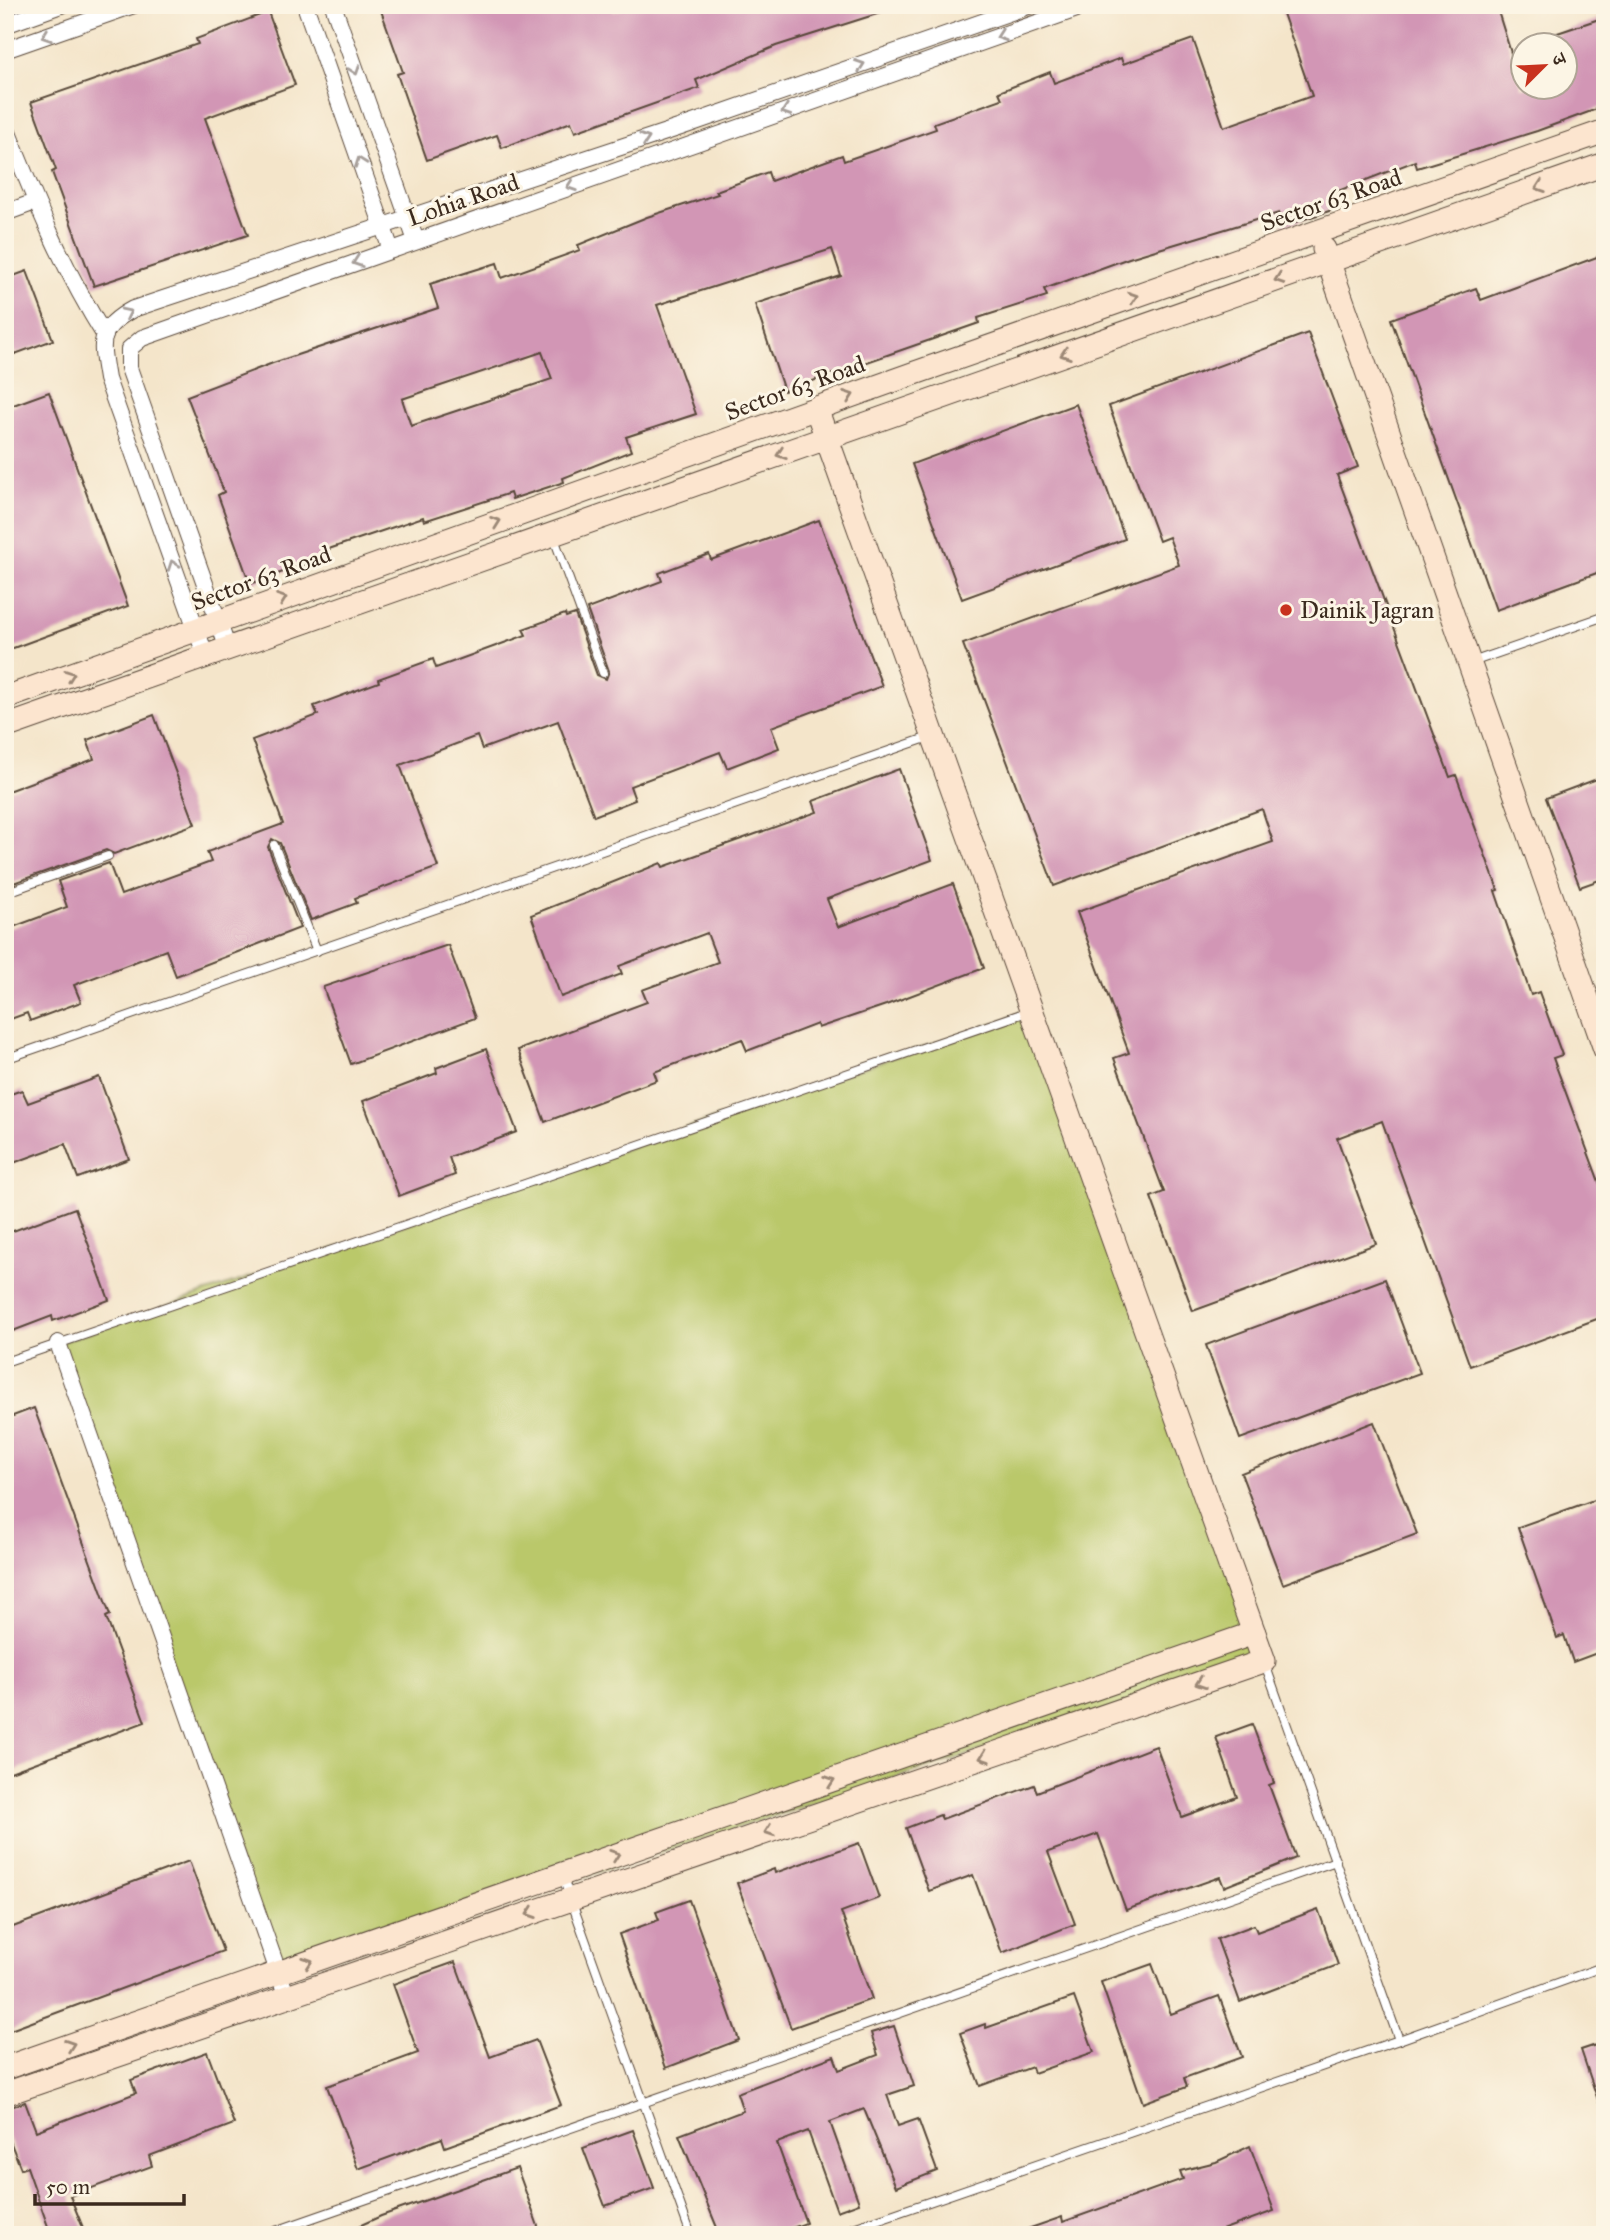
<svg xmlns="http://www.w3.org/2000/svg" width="1610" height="2240" viewBox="0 0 1610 2240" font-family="'IM FELL Great Primer','Noto Serif Devanagari',serif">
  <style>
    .green { fill: #bac86a; stroke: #7a7944; stroke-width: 2 }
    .building { fill: #d296b5; fill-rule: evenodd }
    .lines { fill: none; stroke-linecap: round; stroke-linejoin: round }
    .lane-casing { stroke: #574638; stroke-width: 10 }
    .street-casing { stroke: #574638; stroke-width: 18 }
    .secondary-casing { stroke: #574638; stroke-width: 25 }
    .lane { stroke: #fff; stroke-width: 8 }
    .street { stroke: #fff; stroke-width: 16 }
    .secondary { stroke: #fce5cf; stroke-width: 23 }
    .oneway { stroke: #a79f9a }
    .oneway2 { stroke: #9c8876 }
    .poi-dot { fill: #c8321e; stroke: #fcf5e5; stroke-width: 2.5 }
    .labels { text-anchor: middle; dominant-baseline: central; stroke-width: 6; stroke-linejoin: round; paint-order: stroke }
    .street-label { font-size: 24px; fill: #3b2a1e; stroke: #fcf5e5 }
    .poi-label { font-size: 24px; fill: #3b2a1e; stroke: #fcf5e5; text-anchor: start }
  </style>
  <rect width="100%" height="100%" fill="#fcf5e5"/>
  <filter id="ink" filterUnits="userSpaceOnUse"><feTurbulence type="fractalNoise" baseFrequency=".0143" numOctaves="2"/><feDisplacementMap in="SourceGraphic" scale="14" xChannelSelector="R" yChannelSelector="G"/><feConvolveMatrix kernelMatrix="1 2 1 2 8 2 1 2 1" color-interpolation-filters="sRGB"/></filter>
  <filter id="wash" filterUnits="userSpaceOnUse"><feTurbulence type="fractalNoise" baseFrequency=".00686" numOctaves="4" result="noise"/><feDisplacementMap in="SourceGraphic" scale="28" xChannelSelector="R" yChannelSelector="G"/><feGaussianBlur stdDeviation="1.57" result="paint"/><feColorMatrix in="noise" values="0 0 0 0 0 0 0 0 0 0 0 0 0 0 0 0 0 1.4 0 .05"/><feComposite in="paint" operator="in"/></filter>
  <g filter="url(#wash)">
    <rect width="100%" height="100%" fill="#f4e5ca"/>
    <path class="green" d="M1032,1010L1264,1661L278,1973L58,1343Z"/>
    <g id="blocks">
      <g class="building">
        <path d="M379,5H612L614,12L631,5L899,7L776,46L696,80L699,88L575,132L571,122L502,148L497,135L427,160L397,74L403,72Z"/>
        <path d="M1280,5H1496L1522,88H1564V46H1529L1528,43L1605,17V106L1537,131L1417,168L1415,161L1330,194L1335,209L1284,226L1279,213L1129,258L1044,289L1047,296L978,318L979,323L784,391L755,304L841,276L832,249L657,305L696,414L626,437L631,451L563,478L564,482L512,499L510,493L424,521L423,517L320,552L322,558L250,584L218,495L224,492L187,396L273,363L438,308L430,284L497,263L502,278L580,250L578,245L647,217L718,194L716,191L768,172L771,181L842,155L844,161L936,129L934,123L1002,99L999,92L1050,72L1054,83L1121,58L1123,64L1193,39L1224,127L1312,96ZM542,352L552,379L411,426L402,399Z"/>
        <path d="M268,12L295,85L205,118L248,235L94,286L52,172L56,170L31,102L198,44L196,39Z"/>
        <path d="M1605,254V570L1496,610L1391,319L1476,288L1481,300Z"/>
        <path d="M27,271L53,340L15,354L5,328V279Z"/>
        <path d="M1308,333L1358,467L1337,475L1450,777L1456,775L1498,890L1495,891L1531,995L1539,992L1562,1055L1553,1058L1605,1198V1316L1470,1366L1382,1121L1337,1138L1376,1244L1193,1311L1151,1197L1164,1192L1114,1058L1129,1053L1077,912L1273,842L1262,809L1054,886L963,644L1179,565L1169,537L1159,541L1109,406Z"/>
        <path d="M49,392L128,606L5,651V408Z"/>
        <path d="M1076,404L1125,539L962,599L912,464Z"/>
        <path d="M819,520L882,686L771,727L779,748L727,768L720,752L630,786L635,800L594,816L558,721L482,749L477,736L400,765L438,867L355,898L357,903L311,920L280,843L272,839L268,847L300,928L176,976L166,950L74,985L81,1002L30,1021L27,1013L5,1021V930L67,907L58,881L109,863L121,895L211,862L207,852L283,824L252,740L318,715L314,706L379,682L378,679L433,659L436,668L526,635L523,629L565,614L566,617L575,614L597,675L606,679L609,671L587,609L662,581L659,573L709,554L711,560Z"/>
        <path d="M154,715L195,824L114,854L106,850L5,886V792L94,759L87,740Z"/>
        <path d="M899,769L932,860L827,899L838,927L953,884L984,968L886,1005L818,1028L817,1024L747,1051L742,1039L654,1072L657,1080L545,1122L518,1050L647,1002L642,990L718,962L707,933L619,966L622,974L561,997L531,915L661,863L663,867L817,812L813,801Z"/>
        <path d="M1605,776V878L1580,887L1546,798Z"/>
        <path d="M448,945L475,1018L351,1064L323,987Z"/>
        <path d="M486,1049L517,1132L449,1157L455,1175L399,1196L363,1101L437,1073L436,1068Z"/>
        <path d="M99,1077L129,1159L78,1178L65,1144L5,1166V1096L22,1090L28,1103Z"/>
        <path d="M75,1208L109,1300L53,1321L52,1316L5,1334V1234Z"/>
        <path d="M1385,1279L1420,1373L1240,1439L1206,1345Z"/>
        <path d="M34,1408L110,1615L106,1617L145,1722L5,1774V1419Z"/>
        <path d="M1374,1422L1417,1534L1283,1584L1241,1473Z"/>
        <path d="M1605,1496V1650L1573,1662L1564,1635L1557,1638L1518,1527Z"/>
        <path d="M1252,1724L1274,1783L1269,1785L1296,1858L1224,1887L1220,1877L1126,1910L1098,1834L1048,1852L1075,1924L1002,1953L973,1875L929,1891L906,1828L940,1815L942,1819L1034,1785L1037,1792L1156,1746L1182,1817L1237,1797L1216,1737Z"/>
        <path d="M859,1843L879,1898L841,1912L872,1999L791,2028L737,1883L774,1869L775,1873Z"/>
        <path d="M189,1861L223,1951L5,2032V1963L11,1962L5,1947V1930Z"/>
        <path d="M689,1900L739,2040L666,2068L619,1934L659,1920L656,1912Z"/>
        <path d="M1318,1909L1338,1965L1240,2002L1217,1939L1254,1925L1257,1932Z"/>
        <path d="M455,1962L490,2057L536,2040L561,2105L445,2147L442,2138L358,2169L327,2086L418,2053L393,1984Z"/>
        <path d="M1152,1964L1171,2014L1219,1996L1242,2057L1184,2078L1187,2087L1143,2103L1101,1982Z"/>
        <path d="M1074,1997L1094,2052L1034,2073L1032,2067L980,2086L960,2033L985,2024L986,2028Z"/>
        <path d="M894,2026L914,2086L887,2095L898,2126L918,2119L937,2171L896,2187L864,2109L830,2122L859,2203L837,2211L808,2131L777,2143L806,2223L773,2235H720L679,2135L743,2111L737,2093L834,2056L839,2070L878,2055L871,2033Z"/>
        <path d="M1605,2042V2112H1602L1581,2050Z"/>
        <path d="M207,2052L234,2124L149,2156L152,2166L70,2196L86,2235H51L27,2167L21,2169L5,2128V2109L25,2102L36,2131L136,2093L131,2080Z"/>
        <path d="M633,2130L654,2188L605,2206L583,2148Z"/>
        <path d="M1250,2146L1274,2211L1208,2235H1019V2232L1062,2217L1063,2222L1183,2179L1180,2171L1216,2162Z"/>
        <path d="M517,2168L539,2229L524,2235H339L381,2216Z"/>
      </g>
    </g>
  </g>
  <g filter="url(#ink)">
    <use href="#blocks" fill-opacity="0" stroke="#574638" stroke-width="2"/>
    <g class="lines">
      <defs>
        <g id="lane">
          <path d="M554,538L603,673"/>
          <path d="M1472,662L1605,616"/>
          <path d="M274,845L317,951"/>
          <path d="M5,893L108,856"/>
          <path d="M5,1059L932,736"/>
          <path d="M5,1362L1030,1011"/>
          <path d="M1265,1664L1399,2040"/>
          <path d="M562,1875L691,2235"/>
          <path d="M264,2235L1336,1861"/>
          <path d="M833,2235L1399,2040L1605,1966"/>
        </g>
        <g id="street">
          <path d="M305,5L391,250"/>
          <path d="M333,5L416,241"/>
          <path d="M5,25L61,5"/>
          <path d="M5,50L134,5"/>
          <path d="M5,125C34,198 63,269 105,336"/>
          <path d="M5,213L35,202"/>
          <path d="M228,649L129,368V349L142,338L1088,5"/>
          <path d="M206,657L107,379C101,342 96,329 133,309L681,127L1031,5"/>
          <path d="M58,1343L287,1997"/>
        </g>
        <g id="secondary">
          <path d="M1324,249L1605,1049"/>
          <path d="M5,698L915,373L1605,131"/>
          <path d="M5,727L1605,164"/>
          <path d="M5,2068L1254,1633"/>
          <path d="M5,2094L1264,1661L816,408"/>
        </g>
      </defs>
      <use href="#lane" class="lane-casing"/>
      <use href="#street" class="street-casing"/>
      <use href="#secondary" class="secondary-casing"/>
      <use href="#lane" class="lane"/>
      <use href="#street" class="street"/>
      <use href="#secondary" class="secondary"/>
    </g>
    <defs><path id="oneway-chevron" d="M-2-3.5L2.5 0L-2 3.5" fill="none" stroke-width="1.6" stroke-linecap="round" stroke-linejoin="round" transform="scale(1.75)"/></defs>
    <g class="oneway">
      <use href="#oneway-chevron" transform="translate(46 36) rotate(161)"/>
      <use href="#oneway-chevron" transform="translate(1001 36) rotate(161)"/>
      <use href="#oneway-chevron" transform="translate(860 65) rotate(-19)"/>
      <use href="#oneway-chevron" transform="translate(355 70) rotate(71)"/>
      <use href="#oneway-chevron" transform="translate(786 111) rotate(161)"/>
      <use href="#oneway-chevron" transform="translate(645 139) rotate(-18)"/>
      <use href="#oneway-chevron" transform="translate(360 162) rotate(-110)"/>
      <use href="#oneway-chevron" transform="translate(571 186) rotate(161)"/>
      <use href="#oneway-chevron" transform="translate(357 262) rotate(161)"/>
      <use href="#oneway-chevron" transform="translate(127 313) rotate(-26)"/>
      <use href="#oneway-chevron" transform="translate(173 565) rotate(-110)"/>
    </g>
    <g class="oneway2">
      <use href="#oneway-chevron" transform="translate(1540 187) rotate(161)"/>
      <use href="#oneway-chevron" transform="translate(1279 279) rotate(161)"/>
      <use href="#oneway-chevron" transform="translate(1133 297) rotate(-19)"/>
      <use href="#oneway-chevron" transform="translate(1065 354) rotate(161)"/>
      <use href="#oneway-chevron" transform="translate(849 396) rotate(-20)"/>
      <use href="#oneway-chevron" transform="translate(781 454) rotate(161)"/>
      <use href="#oneway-chevron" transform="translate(496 522) rotate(-20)"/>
      <use href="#oneway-chevron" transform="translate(282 599) rotate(-20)"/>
      <use href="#oneway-chevron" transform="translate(70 675) rotate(-20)"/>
      <use href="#oneway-chevron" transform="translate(1200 1683) rotate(161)"/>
      <use href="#oneway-chevron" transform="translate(984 1757) rotate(161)"/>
      <use href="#oneway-chevron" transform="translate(830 1781) rotate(-19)"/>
      <use href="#oneway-chevron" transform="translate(769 1831) rotate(161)"/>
      <use href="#oneway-chevron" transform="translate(615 1855) rotate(-19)"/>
      <use href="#oneway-chevron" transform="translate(531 1913) rotate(161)"/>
      <use href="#oneway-chevron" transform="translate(308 1962) rotate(-19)"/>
      <use href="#oneway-chevron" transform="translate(70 2045) rotate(-19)"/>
    </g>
  </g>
  <circle class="poi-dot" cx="1286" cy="610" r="7"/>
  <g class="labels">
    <g class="street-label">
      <text transform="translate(463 200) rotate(-19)">Lohia Road</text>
      <text transform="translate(1331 200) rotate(-19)">Sector 63 Road</text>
      <text transform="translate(795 388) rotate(-20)">Sector 63 Road</text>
      <text transform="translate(261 578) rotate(-20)">Sector 63 Road</text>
    </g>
    <g class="poi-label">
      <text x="1300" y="610">Dainik Jagran</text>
    </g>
  </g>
  <rect width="1610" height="2240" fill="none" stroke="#fcf5e5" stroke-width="28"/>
  <g transform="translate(1544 66) rotate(66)"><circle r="33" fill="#fcf5e5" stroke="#afa495" stroke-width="2"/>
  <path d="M0-5L12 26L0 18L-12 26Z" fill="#c8321e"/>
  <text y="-10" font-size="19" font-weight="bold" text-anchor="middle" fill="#3b2a1e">उ</text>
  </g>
  <path d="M35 2194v10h149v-10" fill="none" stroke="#3b2a1e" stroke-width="3.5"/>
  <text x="46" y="2194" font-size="21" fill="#3b2a1e" stroke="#fcf5e5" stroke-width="5" paint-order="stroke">50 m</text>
</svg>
